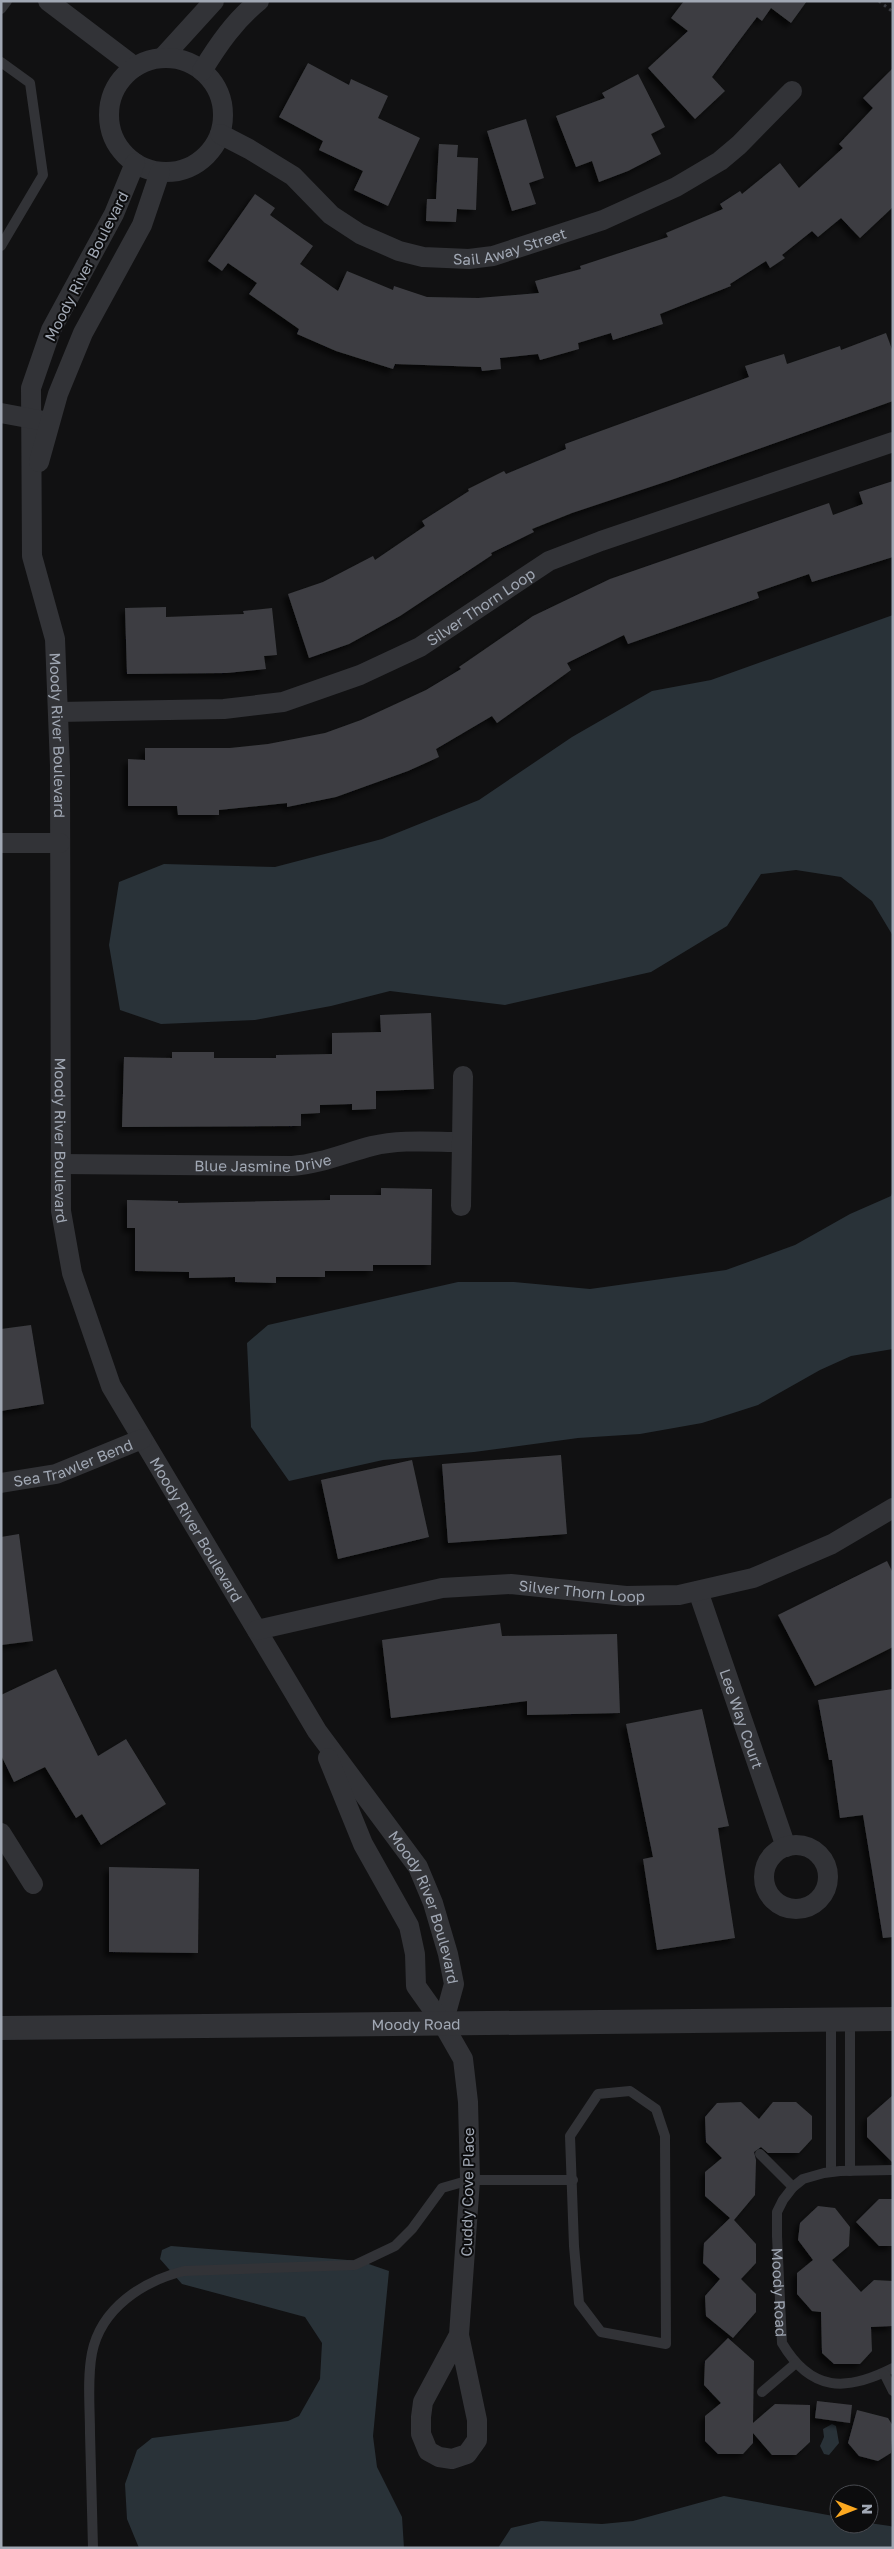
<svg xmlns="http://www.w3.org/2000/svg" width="894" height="2549" viewBox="0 0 894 2549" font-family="'Golos Text',sans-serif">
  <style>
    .water { fill: #293238 }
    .building { fill: #3d3e42; filter: url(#shadow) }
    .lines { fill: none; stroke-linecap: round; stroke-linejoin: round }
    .path { stroke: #383a3f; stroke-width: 3; stroke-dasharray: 2.5 4; stroke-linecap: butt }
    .service { stroke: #323337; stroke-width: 10 }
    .minor { stroke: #323337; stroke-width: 20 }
    .tertiary { stroke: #323337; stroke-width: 24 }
    .labels { text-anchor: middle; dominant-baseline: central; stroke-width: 4; stroke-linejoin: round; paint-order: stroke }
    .street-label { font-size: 15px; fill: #a1a8b4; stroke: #0c0c0d }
  </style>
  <defs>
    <filter id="shadow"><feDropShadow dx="-4.5" dy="4.5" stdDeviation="2.5" flood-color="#0009"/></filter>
  </defs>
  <rect width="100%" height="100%" fill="#111112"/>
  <g class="water">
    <path d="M893,615V936L872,901L841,877L796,870L761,874L727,926L651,972L505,1005L390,991L331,1006L255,1020L161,1024L120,1010L109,945L119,882L164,864L275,867L382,839L479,800L572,737L652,691L711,680Z"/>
    <path d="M893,1190V1349L851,1356L820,1370L758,1405L702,1423L640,1434L578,1438L474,1452L383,1460L289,1481L251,1427L247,1343L268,1325L458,1282H514L590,1289L726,1270L795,1245L850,1214L891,1196Z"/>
    <path d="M171,2246L360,2261L389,2271L373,2436L377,2467L402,2517L404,2548H139L127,2519L125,2484L137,2450L152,2438L288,2421L299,2416L320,2379L322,2343L305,2317L182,2284L160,2259L162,2250Z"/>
    <path d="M832,2424L836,2426L839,2443L829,2455L824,2454L820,2446L824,2437L823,2429Z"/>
    <path d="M724,2496L839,2517V2524L869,2523L890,2526L893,2527V2548H498L511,2528L541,2521L602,2524L633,2521Z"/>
  </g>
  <g class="building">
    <path d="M684,1H807L791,23L771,8L762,21L757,17L712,77L725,91L695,119L648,68L688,31L671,18Z"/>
    <path d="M308,63L349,85L351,79L388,96L378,118L420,138L388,206L354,190L363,171L319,150L323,141L279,117Z"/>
    <path d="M893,68V207L860,238L841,218L818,237L812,231L782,255L785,258L770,268L766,261L730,284L731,286L660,314L663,324L613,340L611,333L578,343L579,349L540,360L538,354L500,358L501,369L482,371L481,367L395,364L393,369L336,351L297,334L299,329L249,294L257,283L228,263L222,271L208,261L255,194L275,208L270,215L313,246L300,264L338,291L347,271L393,290L394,286L427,297L478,298L539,293L535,281L581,269L580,266L668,237L666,233L723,209L720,204L740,191L742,194L780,163L799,188L843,148L839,144L873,108L863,98Z"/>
    <path d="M638,74L665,127L651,134L661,154L628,171L599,182L592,161L576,167L556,116L605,98L602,93Z"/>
    <path d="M526,119L544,178L529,183L536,204L512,211L487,131Z"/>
    <path d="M439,144L458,145L457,157L478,158L476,210L457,209L456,222L426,221L427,199H436Z"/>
    <path d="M886,333L893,352V401L671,480L572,513L532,529L534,532L491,553L492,555L400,616L349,644L309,658L288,594L323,582L373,556L375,560L425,526L422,521L469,491L468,489L504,471L506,474L566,449L565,444L749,377L745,366L784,354L787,364L840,346L841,350Z"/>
    <path d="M893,481V557L812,582L809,574L757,592L759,598L628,644L624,635L567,663L571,670L497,723L492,716L436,749L439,757L408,771L336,797L287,807V803L219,810V815H178L177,806H128V759L145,760V748H230L268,744L325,733L361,720L426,690L461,669L459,667L533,616L610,579L829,503L833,515L863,504L859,492Z"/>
    <path d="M166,607V617L244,614L243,611L272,608L277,655L264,656L266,669L227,673L127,674L125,608Z"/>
    <path d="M431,1013L434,1089L376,1091V1109L352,1110V1104L320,1105V1113L301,1114V1126L122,1127L124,1057L172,1058V1052H214V1058H276V1055L332,1054V1033L381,1032L380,1015Z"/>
    <path d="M381,1188L432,1189L431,1265H373V1271H325V1277H276V1283L235,1282V1277L189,1278V1272L135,1271V1228H127V1200L178,1201V1203L330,1200V1195H381Z"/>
    <path d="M31,1325L44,1404L1,1411V1329Z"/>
    <path d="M561,1455L567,1534L448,1543L442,1464Z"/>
    <path d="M412,1460L429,1537L338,1559L321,1480Z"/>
    <path d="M19,1534L33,1641L1,1645V1537Z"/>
    <path d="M887,1561L893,1573V1647L815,1686L778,1615Z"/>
    <path d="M500,1623L502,1636L617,1634L620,1713L527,1715V1701L391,1718L382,1640Z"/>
    <path d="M56,1669L98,1756L126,1739L166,1804L101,1845L82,1814L76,1818L45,1767L14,1782L1,1755V1695Z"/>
    <path d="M893,1689V1937L883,1938L863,1815L840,1818L832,1760H829L818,1700Z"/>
    <path d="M702,1709L729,1826L718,1828L735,1938L657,1950L643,1859L653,1857L626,1724Z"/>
    <path d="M109,1867L199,1869L198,1953L109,1952Z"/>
    <path d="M893,2095V2163L867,2137V2118Z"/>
    <path d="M741,2102L759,2119L773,2102H796L812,2116V2139L799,2153H768L761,2147L754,2152L756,2160L755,2195L734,2220L756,2244V2263L741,2279L756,2294V2312L733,2338L706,2316L705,2296L720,2279L703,2263L704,2243L730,2218L705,2196V2172L722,2158L706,2142L705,2117L717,2103Z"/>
    <path d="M879,2199H893V2246H879L856,2222Z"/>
    <path d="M818,2206L835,2208L850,2227L849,2246L832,2260L861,2292L874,2280L893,2281V2326L871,2327L872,2351L860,2364H834L822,2353L821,2312L812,2311L797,2294V2273L813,2260L798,2240L800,2223Z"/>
    <path d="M728,2338L754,2361L753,2423L775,2404L810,2405V2442L796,2455H772L753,2433V2443L743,2454H718L705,2441V2416L721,2403L704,2385L705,2361Z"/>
    <path d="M817,2401L852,2405L850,2423L815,2418Z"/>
    <path d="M857,2410L888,2418L893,2426L891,2453L878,2461L859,2456L848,2443Z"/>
  </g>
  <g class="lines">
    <path class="path" d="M879,1L893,12"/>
    <g class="service">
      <path d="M1,9L7,1"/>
      <path d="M1,62L30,83L43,175L1,246"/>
      <path d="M831,2020V2172"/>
      <path d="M850,2020V2171"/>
      <path d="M630,2091L656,2109L665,2136L666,2344L601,2332L579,2303L574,2246L570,2136L598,2094Z"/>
      <path d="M760,2154L793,2187"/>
      <path id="s1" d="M893,2170L840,2171L824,2173L803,2179L793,2187L783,2200L777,2212V2236L782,2343C811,2392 846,2392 893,2368"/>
      <path d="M884,2373L893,2391"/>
      <path d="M762,2392L796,2363"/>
      <path d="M93,2548C92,2509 91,2471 90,2433C90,2407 87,2379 92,2353C101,2308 143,2281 184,2271L355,2265L395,2246L412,2229L442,2188L470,2180H573"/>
    </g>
    <g class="minor">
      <path d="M48,1L135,67"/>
      <path d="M163,57L214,1"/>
      <circle cx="166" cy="115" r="57"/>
      <path d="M202,71C218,45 235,20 259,1"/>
      <path id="s2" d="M220,134L249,149L293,176L331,215L360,234L399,251L423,257L469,259L493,256L603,220L676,187L720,161L739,145L792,91"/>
      <path id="s3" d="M135,163L114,214L51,330L31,388L32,556L55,639L60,766L61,1211L72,1273L111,1386L317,1731L418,1867L433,1903L448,1954L454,1984L443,2024"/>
      <path d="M1,413L44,421"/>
      <path d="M39,462L58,394L83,333L142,225L160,172"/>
      <path id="s4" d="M58,712L224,709L283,702L360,675L420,647L549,561L601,541L893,442"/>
      <path d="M1,843H60"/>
      <path id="s5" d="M61,1164L292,1166C320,1164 345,1153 372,1146C401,1139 432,1142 462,1142"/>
      <path d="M461,1206L463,1076"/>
      <path id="s6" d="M1,1483L56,1474L142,1439"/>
      <path id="s7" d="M698,1591L786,1847"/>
      <path id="s8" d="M257,1630L442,1588L511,1584L626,1596L679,1595L753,1578L832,1544L893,1508"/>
      <path d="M328,1758L363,1844L409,1926L415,1954L416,1986L443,2024L463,2059L468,2102L470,2180L459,2335L423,2402L421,2417V2434L428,2451L439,2457L452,2459L467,2454L477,2440V2420L459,2335"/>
      <path d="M1,1833L33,1884"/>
      <circle cx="796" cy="1877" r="32"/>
    </g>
    <path class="tertiary" id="s9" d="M1,2028L893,2019"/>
  </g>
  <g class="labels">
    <g class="street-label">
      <text stroke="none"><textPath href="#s2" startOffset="329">Sail Away Street</textPath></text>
      <text transform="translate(86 266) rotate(-63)">Moody River Boulevard</text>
      <text stroke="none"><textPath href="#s4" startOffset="446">Silver Thorn Loop</textPath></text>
      <text stroke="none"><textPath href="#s3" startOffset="599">Moody River Boulevard</textPath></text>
      <text stroke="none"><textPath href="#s3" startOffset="1004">Moody River Boulevard</textPath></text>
      <text stroke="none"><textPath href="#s5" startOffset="202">Blue Jasmine Drive</textPath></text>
      <text stroke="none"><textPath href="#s6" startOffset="75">Sea Trawler Bend</textPath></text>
      <text stroke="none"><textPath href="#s3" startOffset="1424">Moody River Boulevard</textPath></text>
      <text stroke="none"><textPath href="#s8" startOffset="330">Silver Thorn Loop</textPath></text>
      <text stroke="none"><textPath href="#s7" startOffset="135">Lee Way Court</textPath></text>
      <text stroke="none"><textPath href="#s3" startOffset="1868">Moody River Boulevard</textPath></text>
      <text stroke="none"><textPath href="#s9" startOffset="415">Moody Road</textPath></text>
      <text transform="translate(467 2192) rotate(-89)">Cuddy Cove Place</text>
      <text stroke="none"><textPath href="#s1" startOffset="214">Moody Road</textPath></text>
    </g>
  </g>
  <rect width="894" height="2549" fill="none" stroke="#a1a8b4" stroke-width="5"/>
  <g transform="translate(854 2509) rotate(90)"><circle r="24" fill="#0c0c0d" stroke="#484a50"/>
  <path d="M0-4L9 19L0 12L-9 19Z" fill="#fba820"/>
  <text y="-8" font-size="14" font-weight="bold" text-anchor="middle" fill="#a1a8b4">N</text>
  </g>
</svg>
